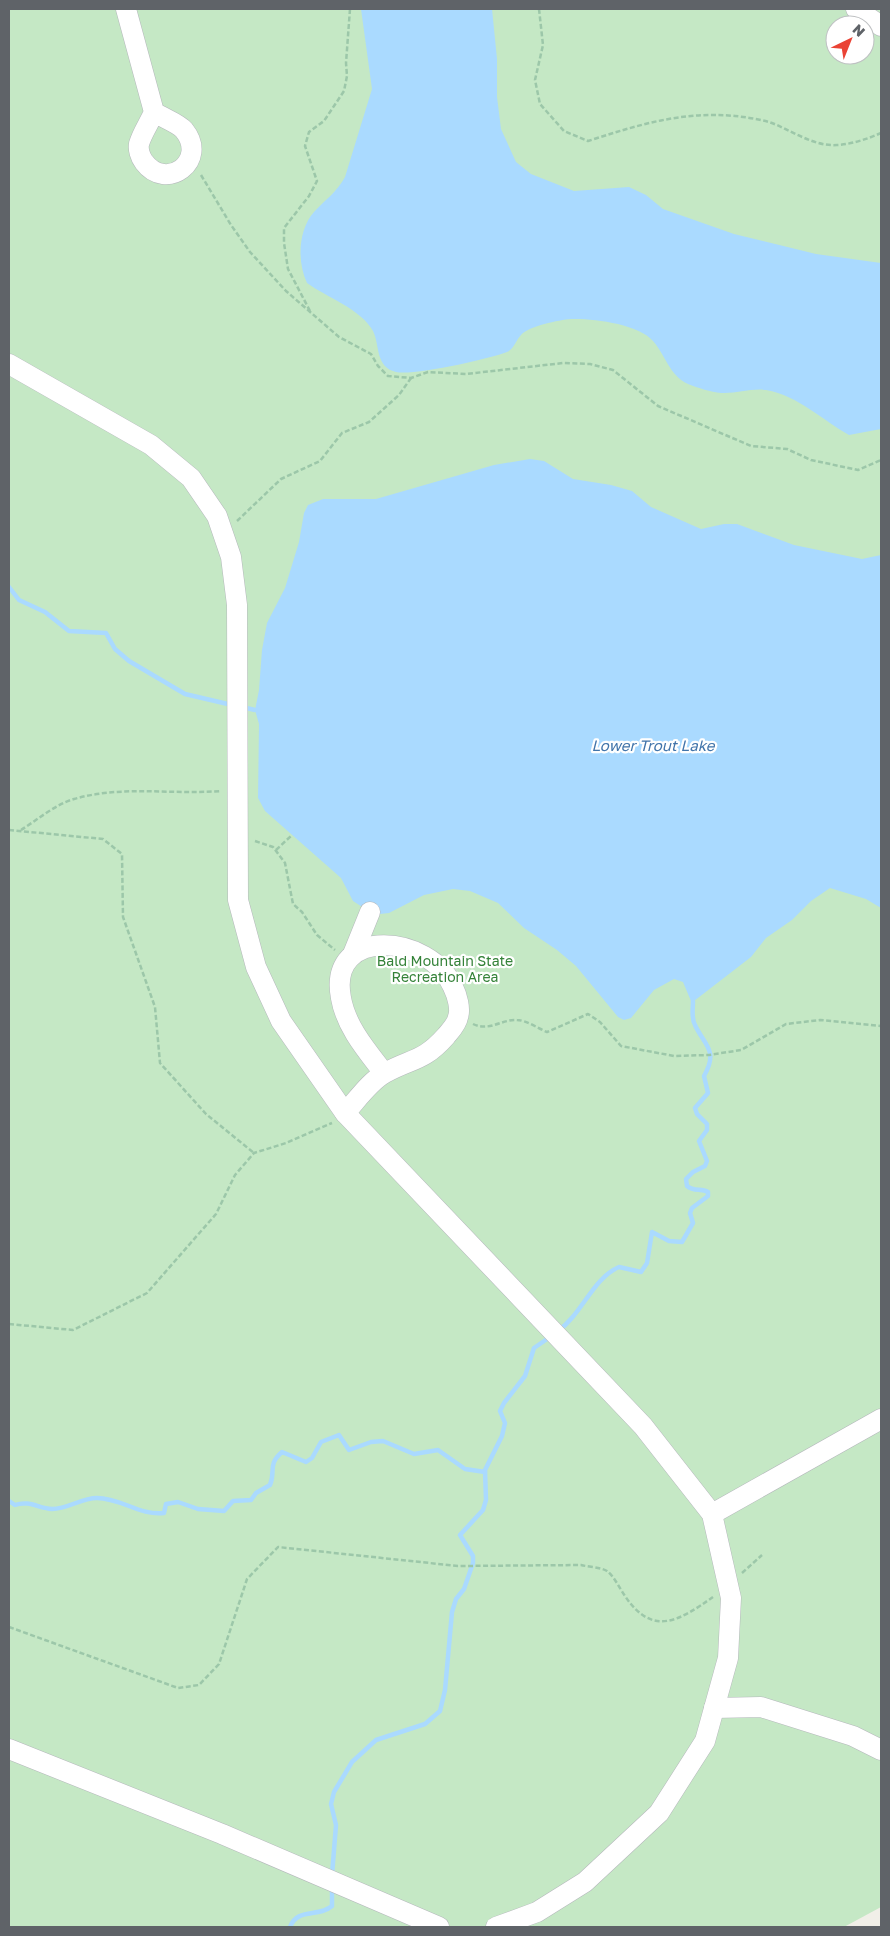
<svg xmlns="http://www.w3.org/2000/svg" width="890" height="1936" viewBox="0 0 890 1936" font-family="'Golos Text',sans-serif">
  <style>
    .green { fill: #c5e8c5; fill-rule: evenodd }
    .water { fill: #aadaff }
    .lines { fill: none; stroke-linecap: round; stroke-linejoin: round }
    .stream { stroke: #aadaff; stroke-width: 4.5 }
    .minor-casing { stroke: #b5b8bc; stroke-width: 21 }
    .path { stroke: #9cc7a9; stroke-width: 2.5; stroke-dasharray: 5 2.5; stroke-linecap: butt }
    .minor { stroke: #fff; stroke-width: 20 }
    .labels { text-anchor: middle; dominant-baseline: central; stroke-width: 4.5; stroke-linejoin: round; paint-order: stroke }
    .park-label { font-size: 14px; fill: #348238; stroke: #fff }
    .water-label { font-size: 15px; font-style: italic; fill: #4174aa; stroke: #fff }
  </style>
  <rect width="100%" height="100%" fill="#f1efe8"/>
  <path class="green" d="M9,9H881V1907L844,1927H9ZM835,25H865V55H835Z"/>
  <g class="water">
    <path d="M361,9H492L497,59V97L501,129L516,162L531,174L574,191L629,187L646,195L663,209L734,234L816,254L881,263V429L849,435C822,420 799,396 766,390C751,388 736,394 721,393C711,392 698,388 688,384C669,375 666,356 653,341C639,324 592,318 571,319C559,320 529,326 521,335C516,340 514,349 507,352C489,359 413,376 396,372C375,367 380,345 373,331C361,309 326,297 307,283C297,262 298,230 314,212C325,200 337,192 345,177L372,89Z"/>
    <path d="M530,459L544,461L573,479L611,485L632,491L651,507L701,529L724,524H737L794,545L862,559L881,555V908L866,899L830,888L811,901L792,920L766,938L751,957L694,1001H691L683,982L674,979L654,990L631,1018L624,1020L618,1017L576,966L557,950L524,928L498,903L470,891L453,889L424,895L389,913L380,914L370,912L353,901L341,878L265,811L258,798L259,724L255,710L259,690L262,650L267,623L285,588L299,542L304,513L308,505L323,499H376L494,465Z"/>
  </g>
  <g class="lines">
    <g class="stream">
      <path d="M9,587L19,600L45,612L69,631L106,633L115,649L129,661L185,694L232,705"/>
      <path d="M242,707L255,710"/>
      <path d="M558,1331C582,1314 593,1278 619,1267L641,1272L647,1263L652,1232L669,1241L682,1242L693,1223L690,1213L692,1208L708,1196V1192C701,1188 694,1192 687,1186L686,1179L693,1172L705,1166L707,1161L699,1141L707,1130V1124L697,1114L695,1108L708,1093L704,1076C719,1050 704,1045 695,1025C691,1018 693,1009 693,1001"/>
      <path d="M9,1501L15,1505C29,1500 38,1508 52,1509C68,1509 81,1498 97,1498C121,1498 140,1516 164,1513L166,1504L178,1502L198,1509L224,1511L233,1501L251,1500L256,1493L270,1485C276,1471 267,1465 282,1452L306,1462L312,1458L321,1442L339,1435L349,1450L371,1442L383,1441L414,1454L438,1450L465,1469L485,1472"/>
      <path d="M332,1875L336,1825L331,1804L334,1792L352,1762L376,1740L425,1724L440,1711L445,1690L452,1612L456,1599L464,1589L473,1563V1556L460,1535L483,1510L486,1500L485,1470L502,1436L505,1423L500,1411L504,1403L525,1376L534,1348L550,1337"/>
      <path d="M290,1927C298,1907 318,1918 332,1906V1888"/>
    </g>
    <defs>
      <g id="minor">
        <path d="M126,9L154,112C150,122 142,133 139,144C138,149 140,157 144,162C166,192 209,161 184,130C178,123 163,118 154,112"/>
        <path d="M856,9L881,26"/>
        <path d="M9,364L151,445L191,478L217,516L231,557L237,605L238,900L256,967L281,1021L345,1113L643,1426L712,1514L731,1598L728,1658L705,1741L659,1813L585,1882L537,1912L496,1927"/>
        <path d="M353,954L370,912"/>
        <path d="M345,1113C357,1100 370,1081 385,1073C412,1058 423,1062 446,1036C450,1031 457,1024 458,1017C461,1009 457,995 453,987C431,934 327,925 341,998C346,1027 367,1051 384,1073"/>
        <path d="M712,1514L881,1419"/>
        <path d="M714,1708L761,1707L853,1736L881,1750"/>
        <path d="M9,1749L222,1834L439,1927"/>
      </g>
    </defs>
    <use href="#minor" class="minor-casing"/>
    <g class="path">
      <path d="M539,9L543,45L535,80L540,104L564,131L588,141C638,125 681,111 735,116C745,117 758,119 769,122C790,129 813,147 837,145C853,144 867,139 881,133"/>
      <path d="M201,175L231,225L250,252L286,291L339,337L371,354L378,366L388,376L411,378L428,372L466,374L563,363L590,364L613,370L658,406L751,446L787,449L811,460L858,470L881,460"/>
      <path d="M310,311L288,269L284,243V228L309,196L317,181L305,146L309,132L324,121L344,91L347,76L346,63L350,9"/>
      <path d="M237,521L281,479L320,461L342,433L369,422L399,395L411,378"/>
      <path d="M9,830L103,839L122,854L123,917L155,1007L160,1063L206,1114L254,1153"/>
      <path d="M21,830C37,820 56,804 74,799C123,785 171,795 221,791"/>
      <path d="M255,841L273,847L285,863L293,904L302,912L317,935L335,950"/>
      <path d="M276,850L292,835"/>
      <path d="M473,1024C489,1032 502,1019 517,1020C526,1020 539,1029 547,1032L588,1014L600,1022L621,1046L674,1056L709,1055L741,1050L786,1024L820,1020L881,1026"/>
      <path d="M9,1324L73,1330L147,1293L216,1214L235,1175L254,1153L286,1143L332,1123"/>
      <path d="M742,1573L762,1555"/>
      <path d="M9,1627L178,1688L199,1685L219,1664L247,1579L278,1547L458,1566L581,1565C589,1567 600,1567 607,1571C614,1576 620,1589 625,1596C653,1638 680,1620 713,1597"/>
    </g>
    <use href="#minor" class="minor"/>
  </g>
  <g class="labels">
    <g class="park-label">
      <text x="445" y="960">Bald Mountain State<tspan x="445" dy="16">Recreation Area</tspan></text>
    </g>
    <g class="water-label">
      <text x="653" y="745">Lower Trout Lake</text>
    </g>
  </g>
  <rect width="890" height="1936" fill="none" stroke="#5f6368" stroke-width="20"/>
  <g transform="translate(850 40) rotate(43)"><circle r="24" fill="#ffffff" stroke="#bfc1c3"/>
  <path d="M0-4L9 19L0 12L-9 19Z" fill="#ea4335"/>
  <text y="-8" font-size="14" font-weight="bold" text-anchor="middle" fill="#5f6368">N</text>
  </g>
</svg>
